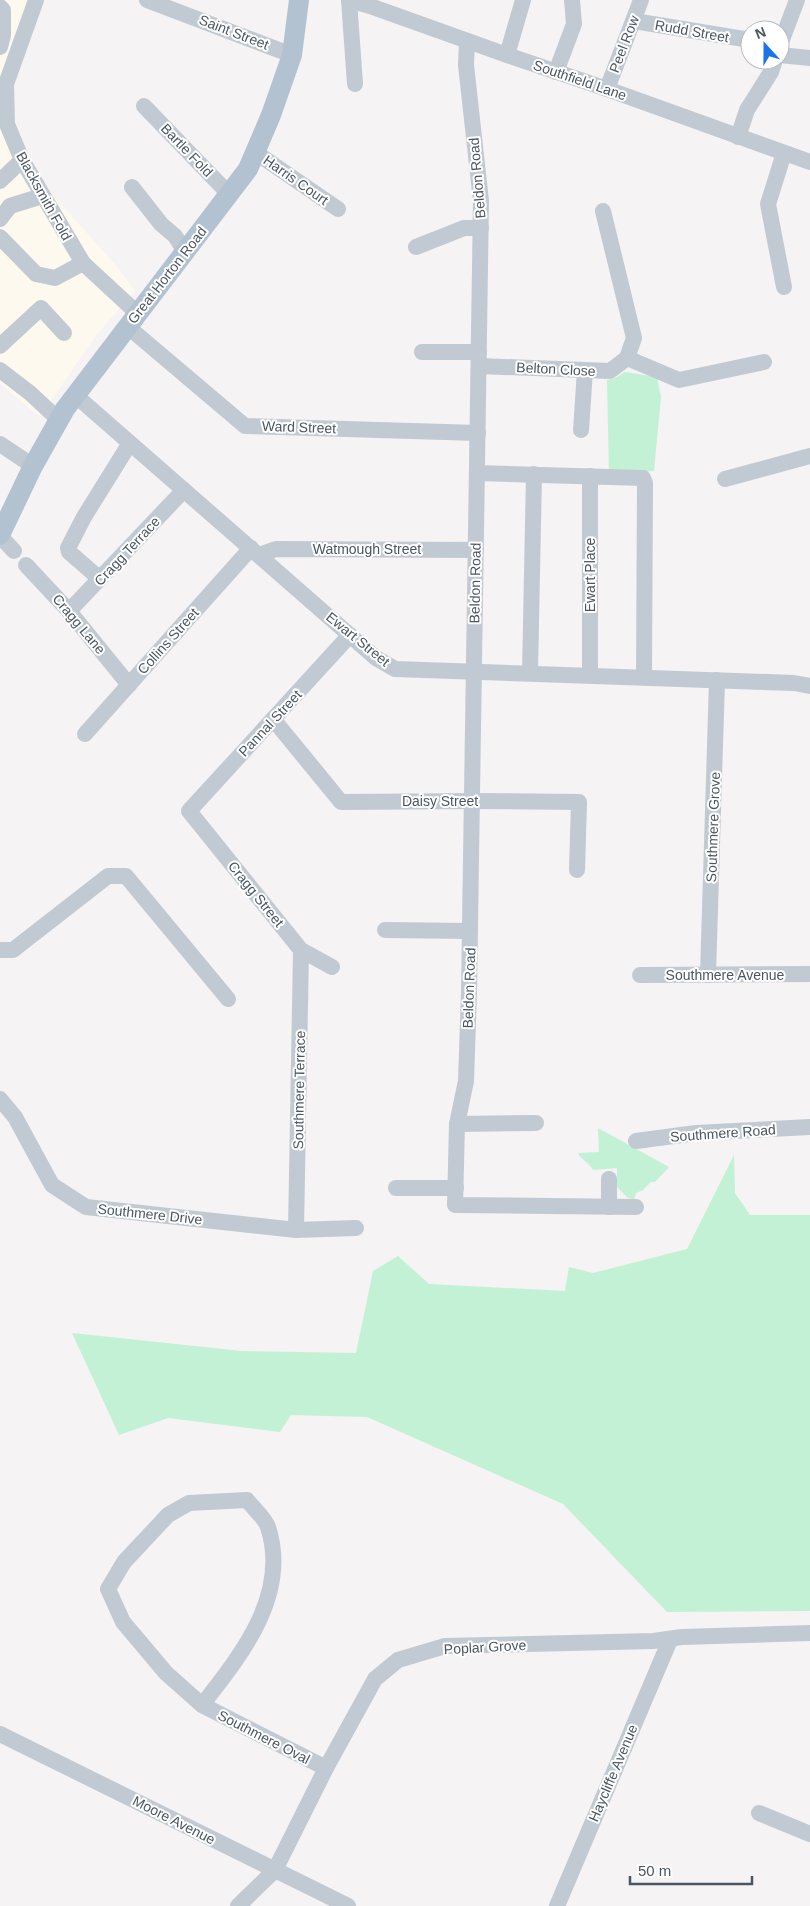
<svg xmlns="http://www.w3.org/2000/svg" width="810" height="1906" viewBox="0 0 810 1906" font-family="Arial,sans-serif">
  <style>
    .commercial { fill: #fdf9ef }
    .green { fill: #c3f1d5 }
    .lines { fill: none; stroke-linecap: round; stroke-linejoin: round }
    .minor { stroke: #c1cad2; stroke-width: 16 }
    .major { stroke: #b3c2d1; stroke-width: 20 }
    .labels { text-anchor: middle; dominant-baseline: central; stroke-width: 4; stroke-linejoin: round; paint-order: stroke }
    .street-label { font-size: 14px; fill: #4a5661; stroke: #fff }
  </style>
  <rect width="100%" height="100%" fill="#f5f3f3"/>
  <path class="commercial" d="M0,0H36L6,84L22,160L115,264L135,291L95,337L40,417L0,384Z"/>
  <g class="green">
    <path d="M625,372L657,377L661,397L654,471L609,474L607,380L615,378Z"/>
    <path d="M598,1128L669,1167L655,1182H651L643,1190L636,1193L634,1199L628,1198L617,1187V1168L593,1170C589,1162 581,1160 578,1153L599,1152Z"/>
    <path d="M734,1155L735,1193L750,1215H810V1611L667,1612L563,1504L367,1417L291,1415L280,1432L168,1418L119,1435L72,1333L242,1351L356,1353L373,1271L398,1256L429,1284L565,1291L569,1267L593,1273L687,1249Z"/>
  </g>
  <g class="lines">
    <g class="minor">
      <path d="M36,0L6,84L7,124L22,160L83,263L137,313"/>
      <path d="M147,0L292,55"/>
      <path d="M349,0L370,6L507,55L607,89L810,162"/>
      <path d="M349,0L355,84"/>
      <path d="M0,7L3,10V35L0,47"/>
      <path d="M634,21L750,40"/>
      <path d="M467,41L466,65L481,201L469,992L466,1081L457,1124L455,1205L636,1207"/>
      <path d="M780,45L797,0"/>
      <path d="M507,55L523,0"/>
      <path d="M780,55L810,58"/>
      <path d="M556,72L574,24L572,0"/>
      <path d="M607,89L641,0"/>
      <path d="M144,106L229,194"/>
      <path d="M738,137L747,110L771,72L775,60"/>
      <path d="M255,152L338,209"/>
      <path d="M0,181L22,160"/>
      <path d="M132,187L161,224L175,236L186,253"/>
      <path d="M0,219L10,206L42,196"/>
      <path d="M0,237L36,274L55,278L83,263"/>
      <path d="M416,247L464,228H481"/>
      <path d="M784,287L768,204L784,153"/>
      <path d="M127,326L245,426L478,433"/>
      <path d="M0,346L41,308L64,333"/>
      <path d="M422,352H479"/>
      <path d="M627,358L679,380L764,362"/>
      <path d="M479,366L610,371L627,358L634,338L603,211"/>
      <path d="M0,370L30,393L59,420"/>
      <path d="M75,395L376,658L395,669L794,683L810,686"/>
      <path d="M581,430L585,370"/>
      <path d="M0,444L33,466"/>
      <path d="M477,473L643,478L645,483L644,677"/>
      <path d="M725,479L810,456"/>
      <path d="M0,536L14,551"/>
      <path d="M259,555L276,549L476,550"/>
      <path d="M26,565L69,611L129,685"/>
      <path d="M100,579L69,552L68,548L84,517L130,443"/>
      <path d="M69,611L184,490"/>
      <path d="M530,673L534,474"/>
      <path d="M590,675V476"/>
      <path d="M273,719L341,802L472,801L579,802L577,870"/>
      <path d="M85,734L251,548"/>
      <path d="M385,930L470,931"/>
      <path d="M0,950H13L108,876H126L228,999"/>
      <path d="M332,967L301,950L189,811L350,635"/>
      <path d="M640,975L810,974"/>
      <path d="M708,975L717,680"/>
      <path d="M0,1099L15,1117L52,1185L86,1207L296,1230L356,1228"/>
      <path d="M457,1124L536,1123"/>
      <path d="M636,1141L696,1133L810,1127"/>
      <path d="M609,1179V1207"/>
      <path d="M396,1188H456"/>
      <path d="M296,1230L301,950"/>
      <path d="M202,1705C241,1655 290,1595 268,1527C265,1518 253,1508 247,1500L189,1503L168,1515L124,1562L108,1589L123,1622L166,1673L202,1705L326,1768"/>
      <path d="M0,1734L348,1906"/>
      <path d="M759,1813L810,1834"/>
      <path d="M238,1906L275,1870L326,1768L375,1679L398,1660L445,1646L653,1641L682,1637L810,1633"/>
      <path d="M557,1906L670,1640"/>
    </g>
    <path class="major" d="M0,535L33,466L65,409L248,169L271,115L292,55L299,0"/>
  </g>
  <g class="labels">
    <g class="street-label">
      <text transform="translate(692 31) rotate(10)">Rudd Street</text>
      <text transform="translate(234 32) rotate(21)">Saint Street</text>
      <text transform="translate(624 44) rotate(-69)">Peel Row</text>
      <text transform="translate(580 80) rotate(19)">Southfield Lane</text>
      <text transform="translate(187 150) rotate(46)">Bartle Fold</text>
      <text transform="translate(477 178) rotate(-95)">Beldon Road</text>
      <text transform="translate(296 180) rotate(35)">Harris Court</text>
      <text transform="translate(44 196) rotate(61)">Blacksmith Fold</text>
      <text transform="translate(167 275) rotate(-52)">Great Horton Road</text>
      <text transform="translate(556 369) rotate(3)">Belton Close</text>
      <text transform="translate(299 427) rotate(2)">Ward Street</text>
      <text x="367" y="549">Watmough Street</text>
      <text transform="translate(127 551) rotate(-47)">Cragg Terrace</text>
      <text transform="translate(590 575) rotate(-90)">Ewart Place</text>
      <text transform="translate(475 583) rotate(-89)">Beldon Road</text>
      <text transform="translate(79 624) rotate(50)">Cragg Lane</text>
      <text transform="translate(358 639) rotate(39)">Ewart Street</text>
      <text transform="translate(168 641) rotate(-48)">Collins Street</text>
      <text transform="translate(270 723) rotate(-47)">Pannal Street</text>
      <text x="440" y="801">Daisy Street</text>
      <text transform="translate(713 827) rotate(-88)">Southmere Grove</text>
      <text transform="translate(256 894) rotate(51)">Cragg Street</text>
      <text x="725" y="975">Southmere Avenue</text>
      <text transform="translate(469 988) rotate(-88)">Beldon Road</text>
      <text transform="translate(299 1090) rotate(-89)">Southmere Terrace</text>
      <text transform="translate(723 1133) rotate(-4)">Southmere Road</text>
      <text transform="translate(150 1214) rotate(6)">Southmere Drive</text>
      <text transform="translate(485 1647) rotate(-3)">Poplar Grove</text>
      <text transform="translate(264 1737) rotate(27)">Southmere Oval</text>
      <text transform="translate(613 1773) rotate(-67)">Haycliffe Avenue</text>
      <text transform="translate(174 1820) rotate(27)">Moore Avenue</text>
    </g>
  </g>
  <g transform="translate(765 45) rotate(339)"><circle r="24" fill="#ffffff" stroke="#b7bbc0"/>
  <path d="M0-4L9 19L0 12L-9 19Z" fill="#1a73e8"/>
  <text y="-8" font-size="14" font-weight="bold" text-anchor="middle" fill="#4a5661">N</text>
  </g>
  <path d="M630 1876v8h122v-8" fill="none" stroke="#4a5661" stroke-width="2.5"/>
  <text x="638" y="1876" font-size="15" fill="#4a5661" stroke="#ffffff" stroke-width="4" paint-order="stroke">50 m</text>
</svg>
